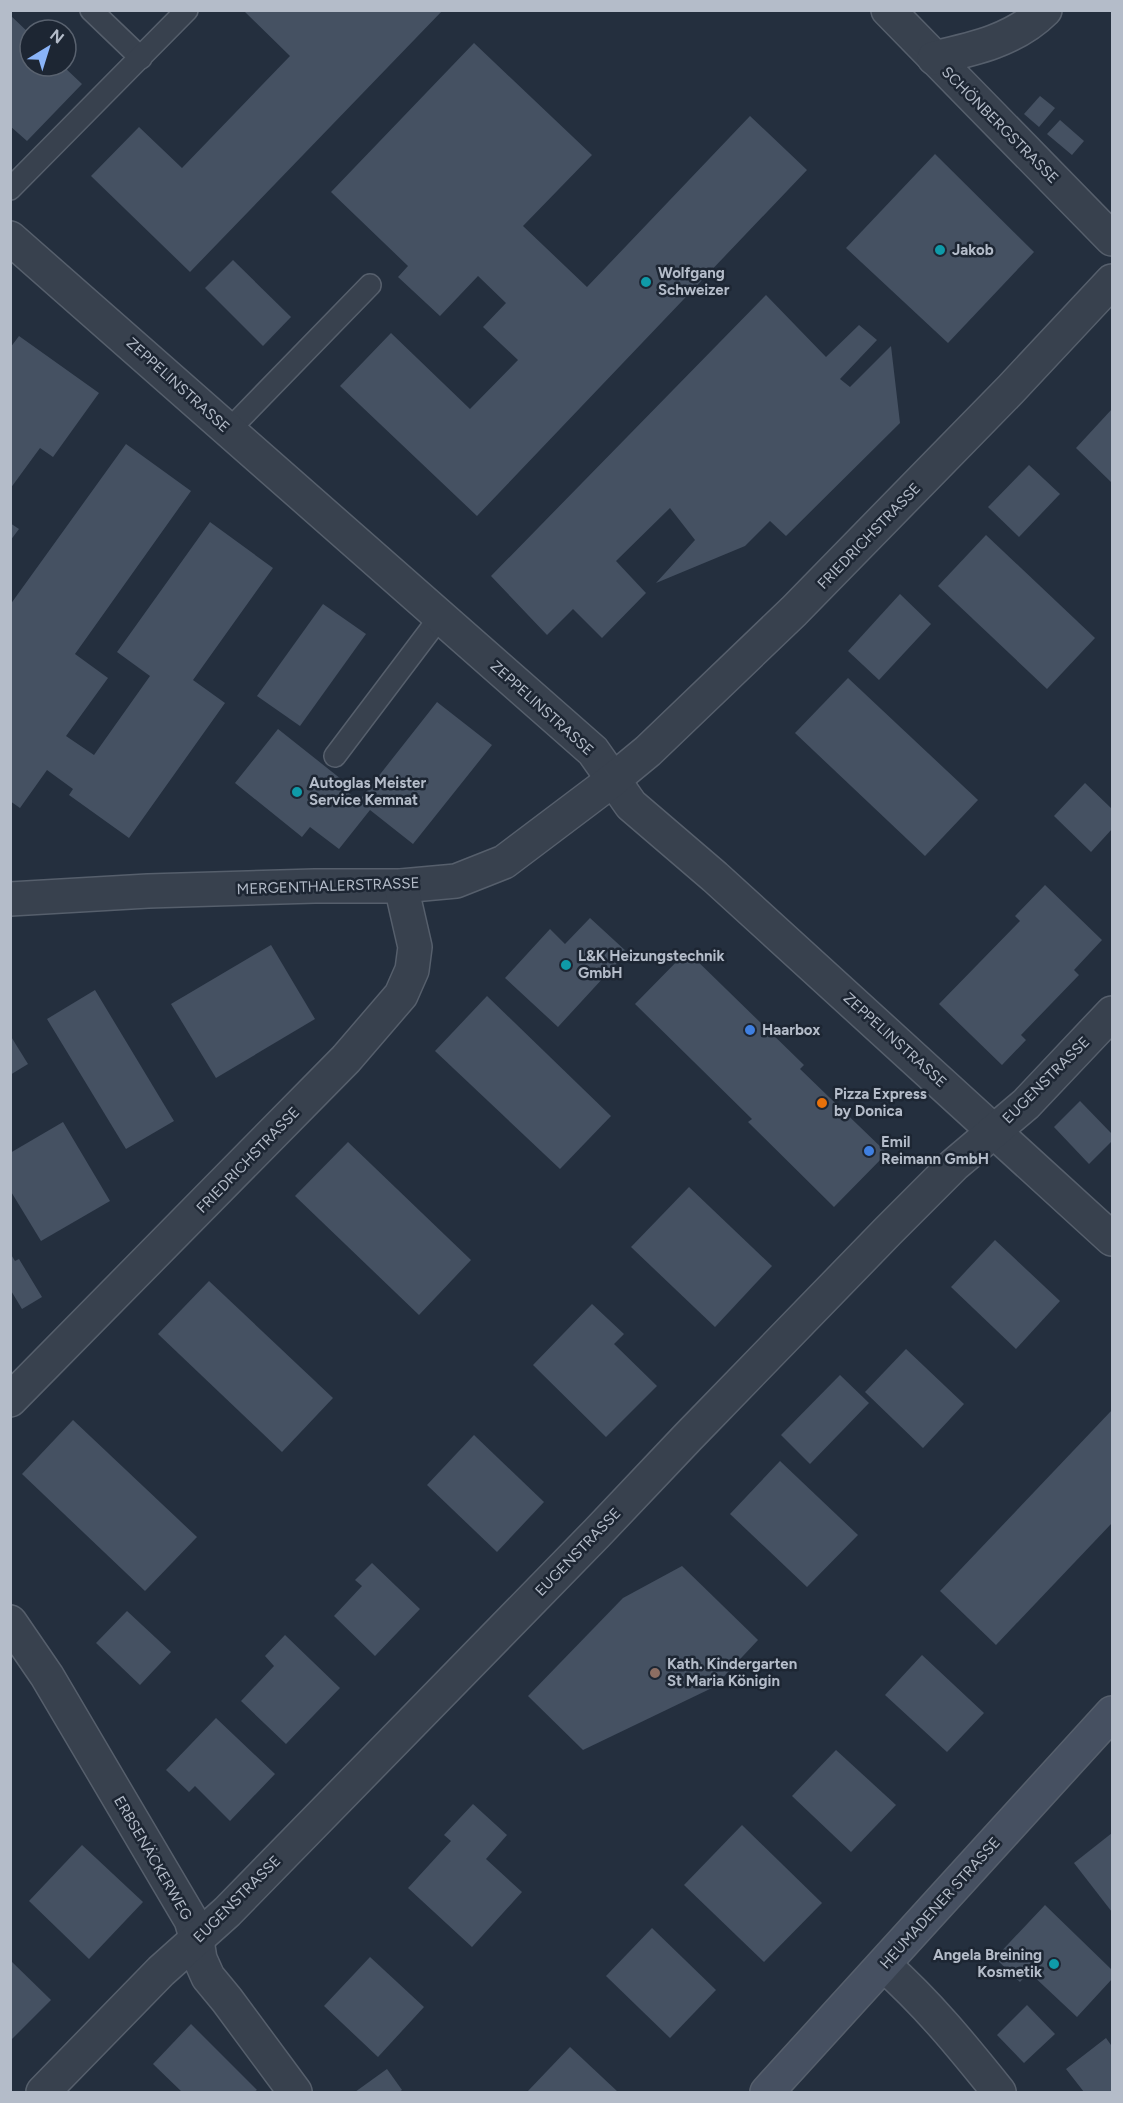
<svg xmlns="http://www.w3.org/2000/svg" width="1123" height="2103" viewBox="0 0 1123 2103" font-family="Figtree,sans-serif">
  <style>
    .building { fill: #455162 }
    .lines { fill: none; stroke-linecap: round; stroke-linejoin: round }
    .service-casing { stroke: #565f6c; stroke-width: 24 }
    .minor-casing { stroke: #565f6c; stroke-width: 36 }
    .secondary-casing { stroke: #565f6c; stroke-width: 36 }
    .service { stroke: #38414e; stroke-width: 21 }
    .minor { stroke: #38414e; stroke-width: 33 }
    .secondary { stroke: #465061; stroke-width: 33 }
    .culture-dot { fill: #0f9aa8; stroke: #1d2633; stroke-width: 2 }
    .shop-dot { fill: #3f7fe0; stroke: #1d2633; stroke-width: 2 }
    .food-dot { fill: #e8710a; stroke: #1d2633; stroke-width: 2 }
    .education-dot { fill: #8d6e63; stroke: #1d2633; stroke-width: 2 }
    .labels { text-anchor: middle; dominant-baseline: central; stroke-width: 5; stroke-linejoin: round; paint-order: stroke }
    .street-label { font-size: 15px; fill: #b4bcc9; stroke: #1d2633 }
    .poi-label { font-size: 15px; font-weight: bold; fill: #b4bcc9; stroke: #1d2633; text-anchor: start }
  </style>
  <rect width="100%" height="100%" fill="#242f3e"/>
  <g class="building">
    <path d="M247,10H443L190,272L91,176L139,127L182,168L290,56L245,12Z"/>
    <path d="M10,15L30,34V66H63L82,84L27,141L10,126Z"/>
    <path d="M474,43L592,155L523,226L587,287L750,116L807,170L477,516L340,386L391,333L470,409L518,360L483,327L506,303L478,276L440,316L398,277L408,266L331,192Z"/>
    <path d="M1040,96L1055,108L1039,127L1024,114Z"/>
    <path d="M1060,120L1084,141L1072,155L1047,134Z"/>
    <path d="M935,154L1034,252L948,343L846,248Z"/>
    <path d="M233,260L291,317L263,346L205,288Z"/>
    <path d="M766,295L826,357L859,325L877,340L840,379L850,387L891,346L900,423L786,536L770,521L745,546L656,583L695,540L670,508L616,561L646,593L602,638L573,609L547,635L491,576Z"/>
    <path d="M19,336L99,393L53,457L40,448L10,489V348Z"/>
    <path d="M1112,409V483L1076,448Z"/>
    <path d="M126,444L191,491L75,654L108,678L66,736L94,755L150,676L117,652L210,522L273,568L193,680L225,703L129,838L69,795L73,789L47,770L20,808L10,801V605Z"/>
    <path d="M1029,465L1060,494L1019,537L988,507Z"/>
    <path d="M10,523L19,529L10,541Z"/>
    <path d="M986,535L1095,638L1047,689L938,586Z"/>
    <path d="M900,594L931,624L879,680L848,651Z"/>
    <path d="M323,604L366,634L300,726L257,696Z"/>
    <path d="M848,678L978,800L925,856L795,733Z"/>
    <path d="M437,702L492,745L413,844L370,810L339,849L310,827L302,837L235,783L278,729L341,779L337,784L359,801Z"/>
    <path d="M1085,783L1112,809V829L1091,852L1054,816Z"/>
    <path d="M1045,885L1102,940L1074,970L1079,975L1021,1035L1026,1040L1002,1065L939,1004L1020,921L1015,916Z"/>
    <path d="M590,918L627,952L558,1027L505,978L550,929L565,944Z"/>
    <path d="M271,945L315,1019L216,1078L171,1004Z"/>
    <path d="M687,951L804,1065L800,1069L887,1153L834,1207L748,1122L752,1119L635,1004Z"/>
    <path d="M95,990L174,1121L126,1149L47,1019Z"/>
    <path d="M487,996L611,1116L560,1169L435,1051Z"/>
    <path d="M10,1035L28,1064L10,1075Z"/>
    <path d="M1080,1101L1112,1134V1141L1089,1164L1054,1127Z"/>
    <path d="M63,1122L110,1201L41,1241L10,1190V1153Z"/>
    <path d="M348,1142L471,1260L419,1315L295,1196Z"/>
    <path d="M689,1187L772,1266L715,1327L631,1247Z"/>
    <path d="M995,1240L1060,1301L1016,1349L951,1287Z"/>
    <path d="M10,1253L15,1261L19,1259L42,1297L22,1309L10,1289Z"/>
    <path d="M209,1281L333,1398L282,1452L158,1334Z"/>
    <path d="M592,1304L624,1334L614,1344L657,1386L606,1437L533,1365Z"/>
    <path d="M906,1349L964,1404L923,1448L865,1392Z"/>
    <path d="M840,1375L869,1403L810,1464L781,1435Z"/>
    <path d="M1112,1410V1523L996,1645L940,1591Z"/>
    <path d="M73,1420L197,1537L145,1591L22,1474Z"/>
    <path d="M474,1435L544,1502L497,1552L427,1485Z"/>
    <path d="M780,1461L858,1535L807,1587L730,1514Z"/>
    <path d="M372,1563L420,1609L375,1656L334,1616L362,1586L355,1580Z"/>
    <path d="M682,1566L758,1640L714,1687L583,1750L528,1696L623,1598Z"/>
    <path d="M127,1611L171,1652L140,1685L96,1643Z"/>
    <path d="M285,1635L340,1688L286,1744L241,1701L274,1666L265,1656Z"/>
    <path d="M922,1655L984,1713L947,1752L885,1695Z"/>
    <path d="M216,1718L275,1774L230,1821L195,1786L189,1792L166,1770Z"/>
    <path d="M836,1750L896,1805L851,1852L792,1796Z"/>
    <path d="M473,1804L507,1835L486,1859L522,1892L472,1947L408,1888L451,1841L444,1835Z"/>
    <path d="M742,1825L822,1903L764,1962L684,1885Z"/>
    <path d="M1112,1833V1912L1074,1863Z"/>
    <path d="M82,1845L143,1902L89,1959L29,1901Z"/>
    <path d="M1045,1905L1112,1970V1979L1077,2017L1029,1972L1020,1982L995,1958Z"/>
    <path d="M652,1928L716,1990L670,2038L606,1976Z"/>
    <path d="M370,1957L424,2007L378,2057L324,2006Z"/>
    <path d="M10,1960L51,2000L10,2041Z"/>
    <path d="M1027,2005L1055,2034L1024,2063L997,2035Z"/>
    <path d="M191,2024L257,2090L254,2092H182L153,2064Z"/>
    <path d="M1106,2038L1111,2045L1112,2044V2092H1084L1066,2069Z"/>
    <path d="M570,2047L618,2092H527Z"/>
    <path d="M387,2069L402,2090L399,2092H355Z"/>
  </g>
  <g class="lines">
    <defs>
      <g id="service">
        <path d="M91,10L141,58"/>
        <path d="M10,189L187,10"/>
        <path d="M229,430L370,285"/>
        <path d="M335,756L440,617"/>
      </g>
      <g id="minor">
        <path d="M888,10L1112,239"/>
        <path d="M934,58C974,49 1015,40 1045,10"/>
        <path d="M10,238L593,751L631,805L715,877L1112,1239"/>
        <path d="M10,899L148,891L315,886H401L456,881L504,862L614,779L648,751L794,611L1011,389L1112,281"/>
        <path d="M10,1400L346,1059L401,995L412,970L415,947L401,886"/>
        <path d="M10,1622L47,1676L191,1920L197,1940L200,1959L208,1977L227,2000L295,2092"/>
        <path d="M884,1965C928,2004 962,2046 999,2092"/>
        <path d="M43,2092L161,1971L227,1912L597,1533L688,1437L888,1231L954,1165L1026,1104L1112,1013"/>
      </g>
      <path id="secondary" d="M767,2092L1112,1713"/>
    </defs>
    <use href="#service" class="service-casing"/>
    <use href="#minor" class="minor-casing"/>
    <use href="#secondary" class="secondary-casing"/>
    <use href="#service" class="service"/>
    <use href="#minor" class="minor"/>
    <use href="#secondary" class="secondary"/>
  </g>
  <g class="culture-dot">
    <circle cx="940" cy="250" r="6"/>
    <circle cx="646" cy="282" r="6"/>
    <circle cx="297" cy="792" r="6"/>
    <circle cx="566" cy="965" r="6"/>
    <circle cx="1054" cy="1964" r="6"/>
  </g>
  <g class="shop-dot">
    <circle cx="750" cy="1030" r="6"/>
    <circle cx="869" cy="1151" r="6"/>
  </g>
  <circle class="food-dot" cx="822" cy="1103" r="6"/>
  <circle class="education-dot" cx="655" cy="1673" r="6"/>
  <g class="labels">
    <g class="street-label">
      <text transform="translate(1000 125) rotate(45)">SCHÖNBERGSTRASSE</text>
      <text transform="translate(178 385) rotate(42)">ZEPPELINSTRASSE</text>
      <text transform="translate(869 536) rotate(-46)">FRIEDRICHSTRASSE</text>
      <text transform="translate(542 708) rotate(42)">ZEPPELINSTRASSE</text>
      <text transform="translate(328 886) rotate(-2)">MERGENTHALERSTRASSE</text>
      <text transform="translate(895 1040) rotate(42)">ZEPPELINSTRASSE</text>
      <text transform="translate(1046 1080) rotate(-45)">EUGENSTRASSE</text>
      <text transform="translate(248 1160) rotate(-46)">FRIEDRICHSTRASSE</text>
      <text transform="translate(578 1552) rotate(-46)">EUGENSTRASSE</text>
      <text transform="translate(153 1858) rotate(60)">ERBSENÄCKERWEG</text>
      <text transform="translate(237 1899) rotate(-45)">EUGENSTRASSE</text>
      <text transform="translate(940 1903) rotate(-48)">HEUMADENER STRASSE</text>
    </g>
    <g class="poi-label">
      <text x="952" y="250">Jakob</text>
      <text x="658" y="273">Wolfgang<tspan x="658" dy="17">Schweizer</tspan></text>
      <text x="309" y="783">Autoglas Meister<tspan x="309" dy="17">Service Kemnat</tspan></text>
      <text x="578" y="956">L&amp;K Heizungstechnik<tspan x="578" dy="17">GmbH</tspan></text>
      <text x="762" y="1030">Haarbox</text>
      <text x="834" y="1094">Pizza Express<tspan x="834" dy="17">by Donica</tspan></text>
      <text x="881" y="1142">Emil<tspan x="881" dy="17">Reimann GmbH</tspan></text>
      <text x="667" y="1664">Kath. Kindergarten<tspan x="667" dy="17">St Maria Königin</tspan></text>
      <text x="1042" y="1955" text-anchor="end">Angela Breining<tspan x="1042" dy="17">Kosmetik</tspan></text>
    </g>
  </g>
  <rect width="1123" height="2103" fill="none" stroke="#b4bcc9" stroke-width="24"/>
  <g transform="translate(48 48) rotate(38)"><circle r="28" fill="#1d2633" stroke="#59626f" stroke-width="1.5"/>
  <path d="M0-4.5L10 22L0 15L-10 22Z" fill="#8ab4f8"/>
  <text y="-9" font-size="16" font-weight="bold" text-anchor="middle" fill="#b4bcc9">N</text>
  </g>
</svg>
